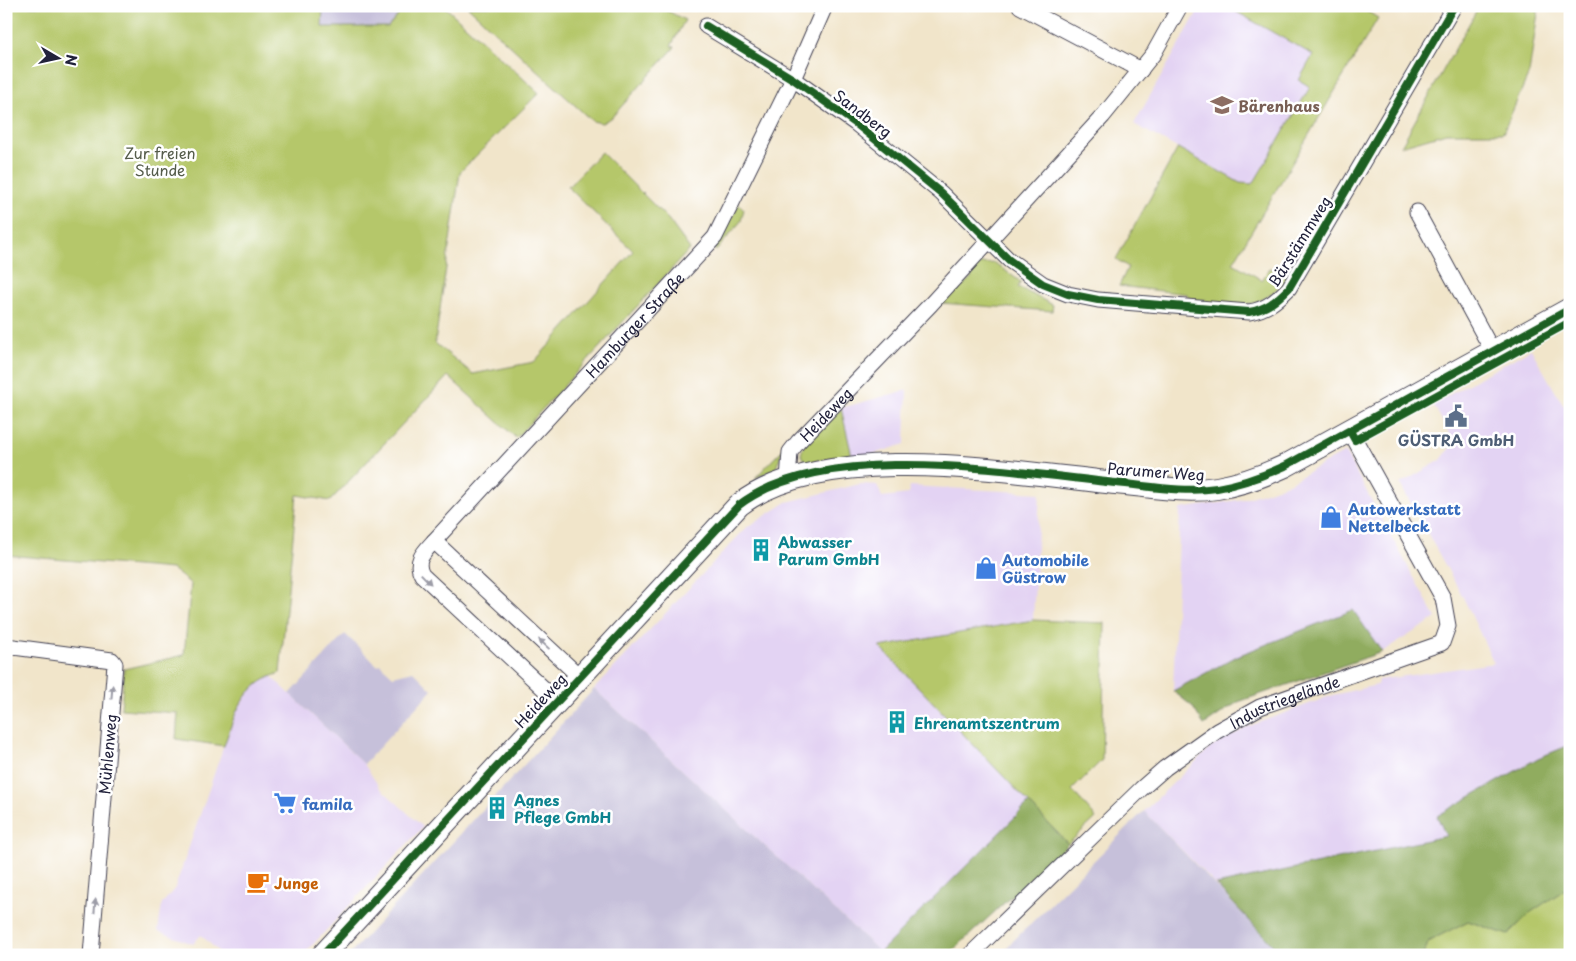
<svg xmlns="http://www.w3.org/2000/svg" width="1576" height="961" viewBox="0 0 1576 961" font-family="'Playpen Sans',sans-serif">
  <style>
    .built { fill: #e3d3f3 }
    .industrial { fill: #c6c0da }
    .green { fill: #b5c76a; stroke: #6c7452 }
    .forest { fill: #90ac5e; stroke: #59674c }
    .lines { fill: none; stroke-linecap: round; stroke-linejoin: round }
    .street-casing { stroke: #413f50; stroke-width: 17 }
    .secondary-casing { stroke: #413f50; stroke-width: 24 }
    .street { stroke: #fff; stroke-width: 15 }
    .secondary { stroke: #fff; stroke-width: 22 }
    .cycleway-casing { stroke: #fff; stroke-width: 11 }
    .cycleway { stroke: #1b5e20; stroke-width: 8 }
    .oneway { fill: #9c9ca7 }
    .labels { text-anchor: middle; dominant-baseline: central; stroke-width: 5; stroke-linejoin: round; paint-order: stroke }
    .education-label { font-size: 15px; font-weight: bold; fill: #785e54; stroke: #fff; text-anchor: start }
    .street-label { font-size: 15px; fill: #22223b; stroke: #fff }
    .park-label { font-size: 15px; fill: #555c4b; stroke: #fff }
    .service-label { font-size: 15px; font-weight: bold; fill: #4e5e75; stroke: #fff }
    .shop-label { font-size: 15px; font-weight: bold; fill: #366cbe; stroke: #fff; text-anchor: start }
    .culture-label { font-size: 15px; font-weight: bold; fill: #0d838f; stroke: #fff; text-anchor: start }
    .food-label { font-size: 15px; font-weight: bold; fill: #c56008; stroke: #fff; text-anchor: start }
  </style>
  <rect width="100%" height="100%" fill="#fff"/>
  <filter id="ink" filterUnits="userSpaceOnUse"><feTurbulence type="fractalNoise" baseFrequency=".02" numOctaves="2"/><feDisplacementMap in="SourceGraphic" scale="10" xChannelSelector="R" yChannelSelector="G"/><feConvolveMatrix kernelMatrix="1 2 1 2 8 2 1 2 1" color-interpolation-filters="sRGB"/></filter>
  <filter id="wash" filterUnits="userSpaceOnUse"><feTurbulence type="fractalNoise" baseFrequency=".0096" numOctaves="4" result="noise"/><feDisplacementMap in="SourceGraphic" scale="20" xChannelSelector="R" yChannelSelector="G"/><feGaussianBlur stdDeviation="1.12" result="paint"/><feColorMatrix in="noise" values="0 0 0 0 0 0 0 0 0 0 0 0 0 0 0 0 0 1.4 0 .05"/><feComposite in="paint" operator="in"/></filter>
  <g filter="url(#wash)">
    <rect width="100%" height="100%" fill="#f1e5ca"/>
    <g class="built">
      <path d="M1201,6H1226L1314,55L1299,80L1310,87L1253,184L1240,183L1134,124Z"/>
      <path d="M1531,349L1563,405L1570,407V745L1538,758L1437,816L1446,836L1216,885L1144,811L1210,748L1247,727L1333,695L1377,685L1378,680L1494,663L1463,597L1400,484L1441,460L1454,442L1433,404Z"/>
      <path d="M907,390L905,444L864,457L852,456L841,408Z"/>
      <path d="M1345,452L1436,618L1382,652L1353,610L1237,656L1173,691L1180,509L1244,499L1263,493L1285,485Z"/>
      <path d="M860,484L877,485L882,497L909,494V486L1040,493L1033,620L880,647L1029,803L880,952L594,689L746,528L787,502Z"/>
      <path d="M271,676L364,764L380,788L423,827L303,955H222L201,935L193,944L158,931L162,904L175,888L234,716L251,688Z"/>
    </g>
    <g class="industrial">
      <path d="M323,6H406L388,27H322Z"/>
      <path d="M345,634L378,666L380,664L393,676L413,671L432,690L364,764L290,694Z"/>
      <path d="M594,689L880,952L877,955H349Z"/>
      <path d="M1144,811L1282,955H999Z"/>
    </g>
    <g class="green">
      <path d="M6,6H323L322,27H388L406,6H444L539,93L460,172L435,343L473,374L534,362L633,251L568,187L601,152L668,219L690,249L516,438L448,376L330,501L297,495L280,673C242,686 236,711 224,746L176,739L178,713L121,709L124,669L184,655L191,584L172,569L6,555Z"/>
      <path d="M467,6H658L685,20L671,46L675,47L612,117L602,123L592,121Z"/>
      <path d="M1226,6H1358L1378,18L1233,263L1262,280L1270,268L1288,277C1258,315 1234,305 1191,302L1187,294L1119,286L1128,267L1116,259L1178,148L1240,183L1253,184L1310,87L1299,80L1313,55Z"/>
      <path d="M1479,6H1539L1529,73L1503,133H1446L1401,146Z"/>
      <path d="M739,204L744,209L741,221L716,251L714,249Z"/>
      <path d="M995,263L1021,282L1018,287L1053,305L1052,311L940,303L959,283L962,286L972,277L968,274L978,264Z"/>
      <path d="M841,408L852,456L806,462L801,454L804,445Z"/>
      <path d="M783,449L776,468L755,478Z"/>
      <path d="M1033,620L1105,623L1102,760L1072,790L1096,818L1068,844L880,647Z"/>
      <path d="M1570,886V955H1423L1429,941L1468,921L1508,935L1531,912Z"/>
    </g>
    <g class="forest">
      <path d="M1353,610L1382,652L1238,702L1204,725L1192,706L1173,691L1237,656Z"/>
      <path d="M1570,745V886L1531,912L1508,935L1468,921L1429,941L1423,955H1330L1327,950L1323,955H1282L1216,885L1446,836L1437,816L1538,758Z"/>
      <path d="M1029,803L1068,844L948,955H877Z"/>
    </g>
  </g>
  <g filter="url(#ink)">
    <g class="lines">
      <defs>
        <g id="street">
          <path d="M1020,6L1141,70"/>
          <path d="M706,26L793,79L855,123L941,193L1009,260L1043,284L1068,294L1098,300L1249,312C1267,309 1276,301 1289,288L1454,6"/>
          <path d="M1417,212L1493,352"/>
          <path id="s1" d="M788,480L790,452L798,442L931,304L1103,116L1154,53L1180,6"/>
          <path id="s2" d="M434,541L715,237L793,79L825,6"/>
          <path d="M6,646L112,660L115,664L91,955"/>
          <path d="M557,701L422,575C414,561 424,552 434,541L580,677"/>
          <path id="s3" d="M970,955L1141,789L1165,768L1217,731L1260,707L1442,643L1448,626L1443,598L1350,431"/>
        </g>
        <path id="secondary" d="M323,955L739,505C825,439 1012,472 1116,483C1149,486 1184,493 1217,488C1241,484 1263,476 1285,466L1570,309"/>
      </defs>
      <use href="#street" class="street-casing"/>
      <use href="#secondary" class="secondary-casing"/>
      <use href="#street" class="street"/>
      <use href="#secondary" class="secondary"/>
      <defs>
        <g id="cycleway">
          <path d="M706,26L793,79L855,123L941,193L1009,260L1043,284L1068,294L1098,300L1249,312C1267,309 1276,301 1289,288L1454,6"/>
          <path d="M1350,431L1355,440L1570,322"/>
          <path d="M323,955L739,505C825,439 1012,472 1116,483C1149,486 1184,493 1217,488C1241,484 1263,476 1285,466L1570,309"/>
        </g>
      </defs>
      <use href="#cycleway" class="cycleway-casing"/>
      <use href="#cycleway" class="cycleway"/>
    </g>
    <defs><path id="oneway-solid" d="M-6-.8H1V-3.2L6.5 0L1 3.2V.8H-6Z" transform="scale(1.25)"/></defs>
    <g class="oneway">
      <use href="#oneway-solid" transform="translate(426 579) rotate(46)"/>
      <use href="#oneway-solid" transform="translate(544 644) rotate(-137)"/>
      <use href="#oneway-solid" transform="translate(112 692) rotate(-85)"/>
      <use href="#oneway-solid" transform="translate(95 906) rotate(-85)"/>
    </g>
  </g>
  <defs>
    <symbol id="school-bare" viewBox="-9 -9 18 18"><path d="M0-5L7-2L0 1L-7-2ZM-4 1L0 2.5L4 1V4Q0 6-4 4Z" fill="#8d6e63" stroke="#fff" stroke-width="2.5" paint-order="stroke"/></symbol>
    <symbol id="civic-bare" viewBox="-9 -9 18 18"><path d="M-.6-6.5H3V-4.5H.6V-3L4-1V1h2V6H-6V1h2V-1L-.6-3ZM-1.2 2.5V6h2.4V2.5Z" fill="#5c6f8a" stroke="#fff" stroke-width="2.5" paint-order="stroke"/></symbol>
    <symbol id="shop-bare" viewBox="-9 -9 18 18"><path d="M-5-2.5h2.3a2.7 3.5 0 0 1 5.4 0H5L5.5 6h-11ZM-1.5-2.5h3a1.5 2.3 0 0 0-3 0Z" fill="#3f7fe0" stroke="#fff" stroke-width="2.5" paint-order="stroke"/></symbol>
    <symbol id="building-bare" viewBox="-9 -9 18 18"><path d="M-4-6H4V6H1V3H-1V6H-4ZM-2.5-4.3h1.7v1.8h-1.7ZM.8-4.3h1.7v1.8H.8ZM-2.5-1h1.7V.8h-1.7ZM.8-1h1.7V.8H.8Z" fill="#0f9aa8" stroke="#fff" stroke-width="2.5" paint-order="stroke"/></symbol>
    <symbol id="supermarket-bare" viewBox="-9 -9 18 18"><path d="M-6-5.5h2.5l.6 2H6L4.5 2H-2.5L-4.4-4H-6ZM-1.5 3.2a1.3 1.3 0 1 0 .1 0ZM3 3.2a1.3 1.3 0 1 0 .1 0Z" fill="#3f7fe0" stroke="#fff" stroke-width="2.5" paint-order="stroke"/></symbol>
    <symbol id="cafe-bare" viewBox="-9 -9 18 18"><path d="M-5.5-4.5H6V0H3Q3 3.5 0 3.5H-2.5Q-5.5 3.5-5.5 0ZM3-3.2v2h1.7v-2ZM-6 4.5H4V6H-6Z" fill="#e8710a" stroke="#fff" stroke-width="2.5" paint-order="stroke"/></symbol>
  </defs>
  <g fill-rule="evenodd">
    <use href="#school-bare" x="1206" y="89" width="32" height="32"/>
    <use href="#civic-bare" x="1440" y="400" width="32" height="32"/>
    <use href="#shop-bare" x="1315" y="501" width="32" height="32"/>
    <use href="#building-bare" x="745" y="534" width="32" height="32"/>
    <use href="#shop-bare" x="970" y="552" width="32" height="32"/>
    <use href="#building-bare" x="881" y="706" width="32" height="32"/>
    <use href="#supermarket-bare" x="269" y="787" width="32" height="32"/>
    <use href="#building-bare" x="481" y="792" width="32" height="32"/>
    <use href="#cafe-bare" x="242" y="866" width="32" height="32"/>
  </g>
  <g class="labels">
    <g class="education-label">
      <text x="1238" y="105">Bärenhaus</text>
    </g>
    <g class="street-label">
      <text transform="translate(863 113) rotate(37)">Sandberg</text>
      <text transform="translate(1299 241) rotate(-58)">Bärstämmweg</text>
      <text stroke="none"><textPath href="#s2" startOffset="295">Hamburger Straße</textPath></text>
      <text stroke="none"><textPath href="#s1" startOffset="80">Heideweg</textPath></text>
      <text transform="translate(1156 471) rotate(4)">Parumer Weg</text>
      <text transform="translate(540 700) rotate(-47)">Heideweg</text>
      <text stroke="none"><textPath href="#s3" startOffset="408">Industriegelände</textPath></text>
      <text transform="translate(107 754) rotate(-85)">Mühlenweg</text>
    </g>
    <g class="park-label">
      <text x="160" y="152">Zur freien<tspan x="160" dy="17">Stunde</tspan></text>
    </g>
    <g class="service-label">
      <text x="1456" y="439">GÜSTRA GmbH</text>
    </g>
    <g class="shop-label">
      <text x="1348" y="508">Autowerkstatt<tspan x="1348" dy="17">Nettelbeck</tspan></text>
      <text x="1002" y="559">Automobile<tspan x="1002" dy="17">Güstrow</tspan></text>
      <text x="302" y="803">famila</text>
    </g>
    <g class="culture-label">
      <text x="778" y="541">Abwasser<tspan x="778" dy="17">Parum GmbH</tspan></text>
      <text x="914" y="722">Ehrenamtszentrum</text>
      <text x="514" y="799">Agnes<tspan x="514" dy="17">Pflege GmbH</tspan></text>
    </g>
    <g class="food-label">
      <text x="274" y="882">Junge</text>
    </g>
  </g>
  <rect width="1576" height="961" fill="none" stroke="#fff" stroke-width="25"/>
  <g transform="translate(58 58) rotate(99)" stroke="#ffffff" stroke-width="4" paint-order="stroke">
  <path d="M0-4L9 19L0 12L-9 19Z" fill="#22223b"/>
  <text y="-8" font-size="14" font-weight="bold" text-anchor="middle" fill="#22223b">N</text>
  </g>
</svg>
